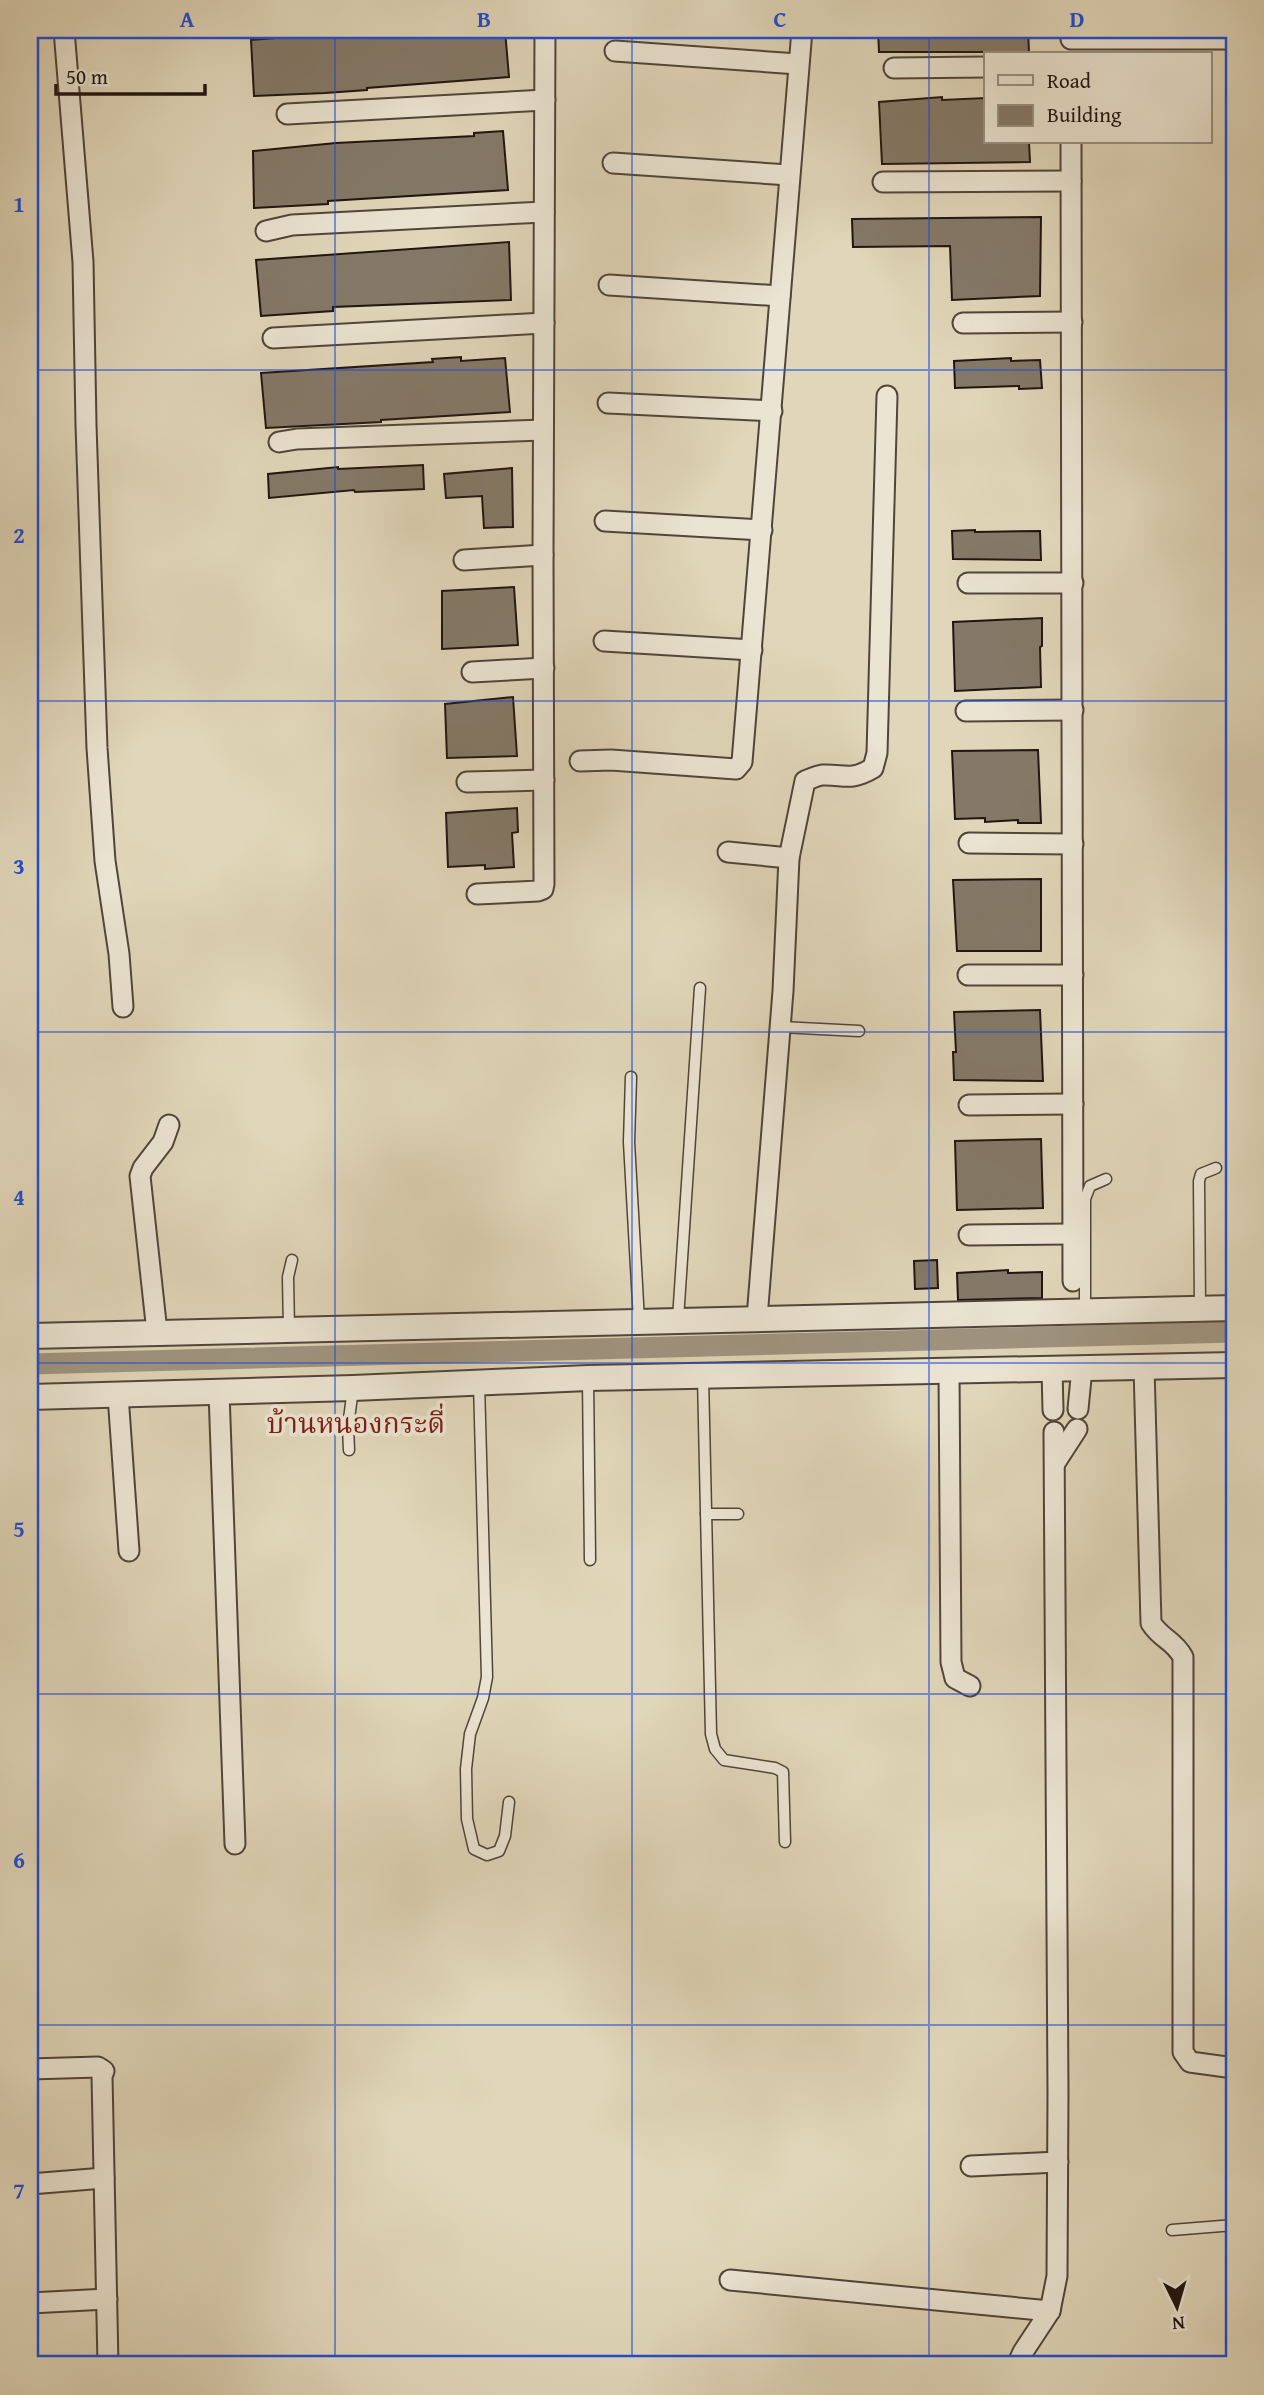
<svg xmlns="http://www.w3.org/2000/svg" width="1264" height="2395" viewBox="0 0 1264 2395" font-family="'Gentium Book Plus','Noto Serif Thai',serif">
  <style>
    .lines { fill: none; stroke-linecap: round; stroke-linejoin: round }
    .canal { stroke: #9f9480; stroke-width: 21 }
    .building { fill: #847968; stroke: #201510; stroke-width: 2 }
    .service-casing { stroke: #50453a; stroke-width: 13 }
    .minor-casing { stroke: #50453a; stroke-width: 23 }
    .tertiary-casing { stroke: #50453a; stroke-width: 28 }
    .service { stroke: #ebe4d2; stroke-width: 10 }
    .minor { stroke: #ebe4d2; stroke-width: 19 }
    .tertiary { stroke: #ebe4d2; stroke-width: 24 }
    .grid { fill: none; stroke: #1d4ed8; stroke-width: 2; stroke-opacity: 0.55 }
    .labels { text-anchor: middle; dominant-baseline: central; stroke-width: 7; stroke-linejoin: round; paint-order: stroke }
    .quarter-label { font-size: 28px; fill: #7a1f14; stroke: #ebe4d2 }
    .neatline { fill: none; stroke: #1d4ed8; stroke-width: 2.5 }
    .grid-label { font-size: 23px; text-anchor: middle; font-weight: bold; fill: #1d4ed8 }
  </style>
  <rect width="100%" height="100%" fill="#e0d6b9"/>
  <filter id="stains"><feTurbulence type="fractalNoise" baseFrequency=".00286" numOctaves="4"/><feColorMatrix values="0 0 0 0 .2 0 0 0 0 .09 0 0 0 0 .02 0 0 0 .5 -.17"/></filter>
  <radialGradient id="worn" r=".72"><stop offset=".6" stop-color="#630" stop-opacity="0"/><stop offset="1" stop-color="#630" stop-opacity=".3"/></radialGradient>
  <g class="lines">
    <path class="canal" d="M30,1364L1234,1332"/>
  </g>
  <g class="building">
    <path d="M410,30H505L509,77L367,88V90L325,93L254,96L251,40L339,33Z"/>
    <path d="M878,30H1028L1029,52H879Z"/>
    <path d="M942,97V100L986,98V142H1029L1030,162L882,164L879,102Z"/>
    <path d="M503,131L508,190L328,201V204L254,208L253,151L336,143L474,136V133Z"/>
    <path d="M1041,217L1040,296L952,300L950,246L853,247L852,219Z"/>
    <path d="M509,242L511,300L333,307V311L261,316L256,260Z"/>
    <path d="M461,357V361L505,358L510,412L381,420V422L266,428L261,373L433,362L432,359Z"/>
    <path d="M1011,358V361L1040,360L1042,388L1019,389V386L955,388L954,361Z"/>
    <path d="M423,465L424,489L355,492L354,490L269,498L268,474L338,467V469Z"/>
    <path d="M512,468L513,527L484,528L482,496L446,498L444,474Z"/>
    <path d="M975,530V532L1040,531L1041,560L953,559L952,531Z"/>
    <path d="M514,587L518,645L442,649V591Z"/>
    <path d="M1042,618V646L1040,647L1041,687L955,691L953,622Z"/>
    <path d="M513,697L517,756L447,758L445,704Z"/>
    <path d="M1038,750L1041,823H1018V820L985,822V818L955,819L952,751Z"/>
    <path d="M517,808L518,832L512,833L514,867L485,869V865L448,867L446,813Z"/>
    <path d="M1041,879V951H957L953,880Z"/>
    <path d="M1040,1010L1043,1081L954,1080L953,1052H956L954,1012Z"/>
    <path d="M1041,1139L1043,1208L957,1210L955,1141Z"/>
    <path d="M937,1260L938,1288L915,1289L914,1261Z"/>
    <path d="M1008,1270V1273L1042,1272V1298L958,1300L957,1273Z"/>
  </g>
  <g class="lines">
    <defs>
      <g id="service">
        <path d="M781,1027L859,1031"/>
        <path d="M631,1077L629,1142L639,1321"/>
        <path d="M1200,1307L1199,1181L1201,1174L1216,1168"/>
        <path d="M1085,1310V1199L1090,1186L1106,1179"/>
        <path d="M678,1319L700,988"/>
        <path d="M289,1329L288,1277L292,1260"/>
        <path d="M703,1377L711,1734L715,1749L724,1760L775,1768L783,1772L785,1842"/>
        <path d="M588,1378L590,1560"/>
        <path d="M479,1383L487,1677L483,1698L470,1734L466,1769L467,1819L474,1849L487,1855L499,1851L505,1836L509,1802"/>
        <path d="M349,1450L348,1427L353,1388"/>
        <path d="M706,1514H738"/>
        <path d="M1172,2230L1234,2225"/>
      </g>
      <g id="minor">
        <path d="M64,30L83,262L86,425L97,748L105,861L119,954L123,1007"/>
        <path d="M1071,39H1234"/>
        <path d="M615,51L798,64"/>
        <path d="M894,68L986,67"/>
        <path d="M287,114L545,100"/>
        <path d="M1071,142L1073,1281"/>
        <path d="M613,163L789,175"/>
        <path d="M883,182L1071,181"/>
        <path d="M266,231L292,225L544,212"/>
        <path d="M609,285L780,296"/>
        <path d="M963,323L1072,322"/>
        <path d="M273,338L544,323"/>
        <path d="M608,403L772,411"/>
        <path d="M279,442L297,439L543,430"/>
        <path d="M605,521L762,530"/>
        <path d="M464,560L543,555"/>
        <path d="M968,583H1073"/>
        <path d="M604,641L752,650"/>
        <path d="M472,672L544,668"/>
        <path d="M966,711L1073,710"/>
        <path d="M580,761L611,760L736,769L742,762L802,30"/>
        <path d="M467,782L544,780"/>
        <path d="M969,843L1073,844"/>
        <path d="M728,852L789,858"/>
        <path d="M477,894L538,891L543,889L544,884L543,555L545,30"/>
        <path d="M968,975H1073"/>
        <path d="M969,1105L1073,1104"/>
        <path d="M969,1235L1073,1234"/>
        <path d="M757,1318L783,991L789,858L805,781C810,779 816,776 822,775C845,774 849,782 873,768L877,753L887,396"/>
        <path d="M157,1332L140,1176L143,1168L163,1142L169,1125"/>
        <path d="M1144,1367L1151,1623C1162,1640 1173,1639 1183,1657V2052L1190,2062L1234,2068"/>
        <path d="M1052,1369L1053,1410"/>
        <path d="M949,1370L951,1662L955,1678L970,1686"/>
        <path d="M219,1392L235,1844"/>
        <path d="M118,1395L129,1551"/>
        <path d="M1078,1409L1082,1368"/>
        <path d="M1055,1463L1077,1429"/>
        <path d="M30,2069L98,2067L104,2071L102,2076L108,2365"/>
        <path d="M971,2166L1058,2162"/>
        <path d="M30,2184L104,2178"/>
        <path d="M730,2280L1050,2311"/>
        <path d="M30,2303L107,2299"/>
        <path d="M1017,2365L1023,2352L1050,2311L1057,2276L1058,2094L1054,1432"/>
      </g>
      <g id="tertiary">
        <path d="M30,1336L1234,1308"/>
        <path d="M30,1397L353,1388L588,1378L1234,1365"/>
      </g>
    </defs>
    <use href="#service" class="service-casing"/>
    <use href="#minor" class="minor-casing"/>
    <use href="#tertiary" class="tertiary-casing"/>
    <use href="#service" class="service"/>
    <use href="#minor" class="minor"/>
    <use href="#tertiary" class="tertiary"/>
  </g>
  <path class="grid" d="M335,30V2365M632,30V2365M929,30V2365M30,370H1234M30,701H1234M30,1032H1234M30,1363H1234M30,1694H1234M30,2025H1234"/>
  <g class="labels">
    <g class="quarter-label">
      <text x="356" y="1422">บ้านหนองกระดี่</text>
    </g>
  </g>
  <rect width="1264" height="2395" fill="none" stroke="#e0d6b9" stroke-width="77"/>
  <rect x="984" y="52" width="228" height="91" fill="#ebe4d2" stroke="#9a9184" stroke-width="2"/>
  <rect x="998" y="75" width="35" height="10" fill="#ebe4d2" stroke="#9a9184" stroke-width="2"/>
  <text x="1047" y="88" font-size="21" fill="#201510">Road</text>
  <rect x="998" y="105" width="35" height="21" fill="#847968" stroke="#9a9184" stroke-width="2"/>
  <text x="1047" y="122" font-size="21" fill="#201510">Building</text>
  <g transform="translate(1177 2307) rotate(175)" stroke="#ebe4d2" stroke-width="5" paint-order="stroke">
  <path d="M0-5L12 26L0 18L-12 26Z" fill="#201510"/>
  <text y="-10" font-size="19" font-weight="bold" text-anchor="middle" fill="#201510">N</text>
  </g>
  <path d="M56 84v10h149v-10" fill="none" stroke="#201510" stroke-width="3.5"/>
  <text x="66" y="84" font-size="21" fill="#201510" stroke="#ebe4d2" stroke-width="5" paint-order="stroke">50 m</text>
  <rect x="38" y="38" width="1188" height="2318" class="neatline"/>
  <g class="grid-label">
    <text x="187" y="27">A</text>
    <text x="484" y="27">B</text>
    <text x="780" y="27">C</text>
    <text x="1077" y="27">D</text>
    <text x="19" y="212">1</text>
    <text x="19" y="543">2</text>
    <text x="19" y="874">3</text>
    <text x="19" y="1205">4</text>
    <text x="19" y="1537">5</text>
    <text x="19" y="1868">6</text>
    <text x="19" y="2199">7</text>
  </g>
  <rect width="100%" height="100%" filter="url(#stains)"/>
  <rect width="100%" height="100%" fill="url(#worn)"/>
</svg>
